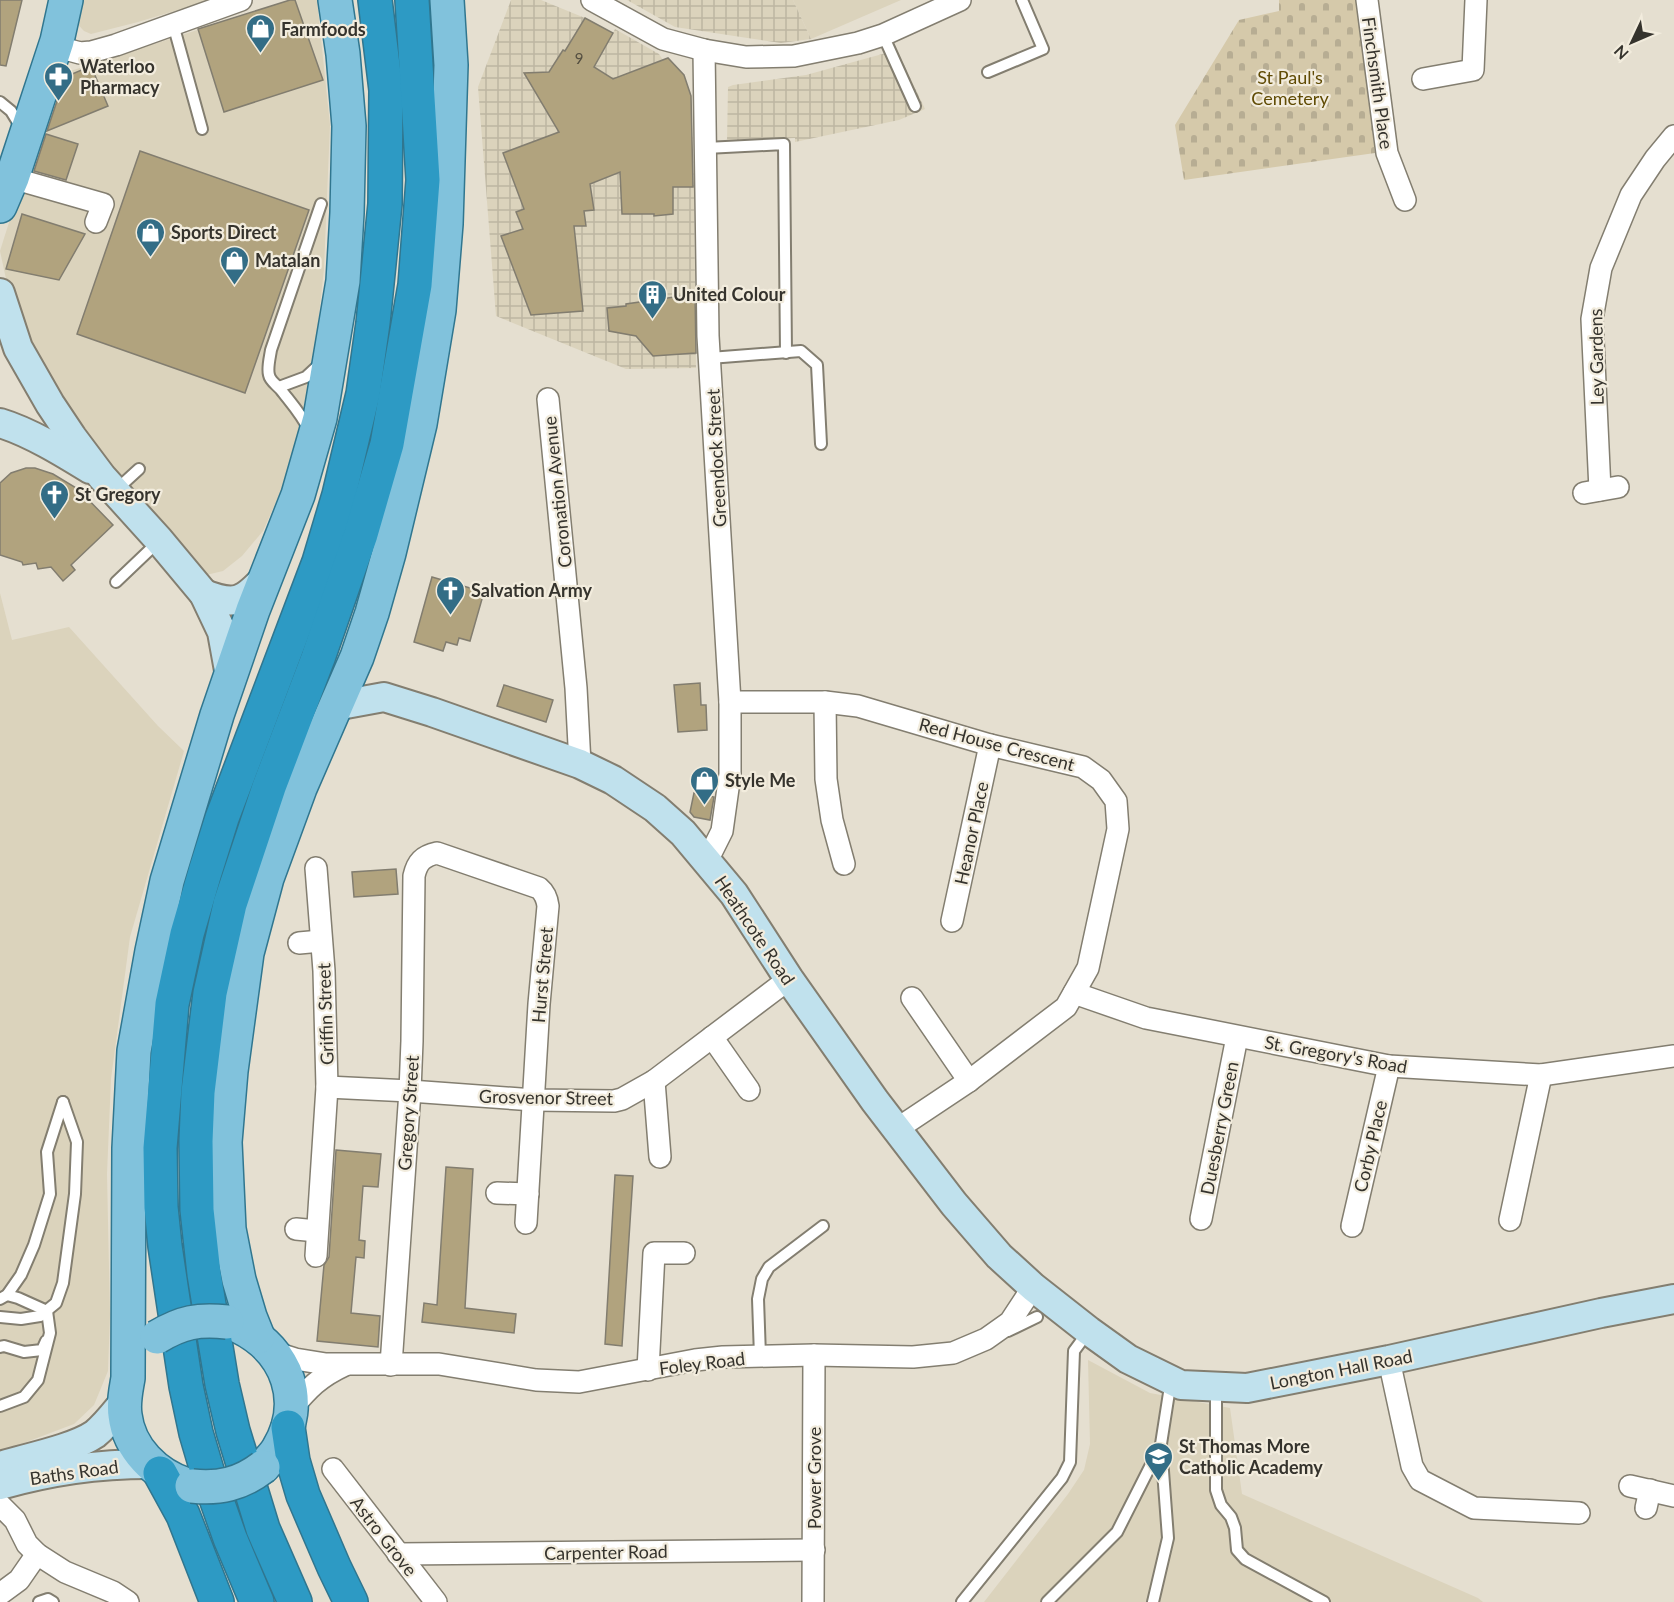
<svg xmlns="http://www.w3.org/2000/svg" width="1674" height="1602" viewBox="0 0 1674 1602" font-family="Lato,sans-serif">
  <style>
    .built { fill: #dbd3bc }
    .industrial { fill: url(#industrial-grid) }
    .cemetery { fill: url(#cemetery-stones) }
    .building { fill: #b1a37e; stroke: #827d6f; stroke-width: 1.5 }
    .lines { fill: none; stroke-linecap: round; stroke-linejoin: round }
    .lane-casing { stroke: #837e70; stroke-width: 14 }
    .street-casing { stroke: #837e70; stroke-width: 24 }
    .secondary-casing { stroke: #837e70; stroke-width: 32 }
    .primary-casing { stroke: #30768f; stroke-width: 36 }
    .highway-casing { stroke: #30768f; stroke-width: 36 }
    .lane { stroke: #fff; stroke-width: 10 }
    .street { stroke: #fff; stroke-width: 21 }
    .secondary { stroke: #c0e1ed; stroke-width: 28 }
    .primary { stroke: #81c2dc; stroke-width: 33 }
    .highway { stroke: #2d9ac4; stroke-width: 33 }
    .primary-bridge-casing { stroke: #30768f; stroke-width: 36; stroke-linecap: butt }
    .primary-bridge { stroke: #81c2dc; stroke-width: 33 }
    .labels { text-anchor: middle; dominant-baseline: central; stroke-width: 4.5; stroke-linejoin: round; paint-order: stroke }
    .number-label { font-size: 15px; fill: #544f41 }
    .poi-label { font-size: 18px; font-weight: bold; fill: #35332d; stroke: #f2ecdd; text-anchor: start }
    .park-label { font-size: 18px; fill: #604b04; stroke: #f2ecdd }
    .street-label { font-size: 18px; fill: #35332d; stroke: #f2ecdd }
  </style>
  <defs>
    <pattern id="industrial-grid" width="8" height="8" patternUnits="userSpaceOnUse" patternTransform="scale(1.5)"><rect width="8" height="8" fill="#dbd3bc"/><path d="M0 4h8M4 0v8" fill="none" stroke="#bdb6a2"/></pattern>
    <pattern id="cemetery-stones" width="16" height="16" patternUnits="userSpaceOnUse" patternTransform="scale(1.5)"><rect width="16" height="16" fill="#d5c9aa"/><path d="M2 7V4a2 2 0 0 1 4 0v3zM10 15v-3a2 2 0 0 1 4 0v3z" fill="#b7ad93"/></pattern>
  </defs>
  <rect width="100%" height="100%" fill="#e5dfd0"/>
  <g class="built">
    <path d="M74,0H211L138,22L91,34L84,31L71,17Z"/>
    <path d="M290,0H317L330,125L324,269L316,343L297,455L263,531L242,556L223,571L206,575L84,436L40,366L9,293L0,251L55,76Z"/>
    <path d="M793,0H901L811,39Z"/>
    <path d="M0,593L12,640L69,627L158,726L184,751L130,937L111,1079L107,1174L110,1315L108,1371L94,1405L74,1424L0,1452Z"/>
    <path d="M1088,1360L1150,1393L1230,1408L1242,1494L1478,1598L1483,1602H984L1068,1494L1084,1470L1090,1444Z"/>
  </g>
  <g class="industrial">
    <path d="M511,0H541L585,18L613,33L615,29L659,54L663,60L668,58L684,75L691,96L694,187L696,368L626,369L496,316L478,87Z"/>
    <path d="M627,0H793L811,39L781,43L675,27Z"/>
    <path d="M897,50L925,109L899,120L795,142V138L727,141L728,87L733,85L806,75Z"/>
  </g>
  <path class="cemetery" d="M1279,0H1356L1375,153L1184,180L1175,125L1239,20L1279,11Z"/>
  <g class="building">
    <path d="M0,0H22L6,66L0,65Z"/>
    <path d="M290,0H295L323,80L224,112L198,29Z"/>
    <path d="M585,18L613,33L594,67L613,79L668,58L684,75L691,96L693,187H673V214L654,216V214H622L620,172L590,184L594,210L584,211L586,226H574L583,311L531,315L501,236L523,229L516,212L524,209L503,153L559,132L524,73L549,72L563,50L565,51Z"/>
    <path d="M91,66L108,106L47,131L65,77Z"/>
    <path d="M46,134L78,144L66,180L34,171Z"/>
    <path d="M140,151L309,210L245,393L77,334Z"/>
    <path d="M22,214L85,234L59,280L6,269Z"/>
    <path d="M695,294L696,353L653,356L636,336L609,331L607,308L626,306V304Z"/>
    <path d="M26,468H35L53,474L78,489L113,525L71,565L75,570L63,581L51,567L38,569L36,563L23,565L22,562L0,555V483L11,473Z"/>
    <path d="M432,577L484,592L470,641L459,638L457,645L446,642L443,651L414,642Z"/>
    <path d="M700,683L701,705H706L707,730L678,732L674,685Z"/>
    <path d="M504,685L553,700L546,722L497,706Z"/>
    <path d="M694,793L714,797L710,820L694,817L690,812Z"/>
    <path d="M396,869L398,894L354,897L352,872Z"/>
    <path d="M336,1150L381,1154L378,1187L363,1186L359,1240L365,1241L364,1258L356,1257L351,1313L380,1316L378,1347L317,1341L324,1265L329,1257Z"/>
    <path d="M446,1167L473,1169L465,1308L516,1314L514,1333L422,1322L424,1303L437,1305Z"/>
    <path d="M615,1175L633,1176L622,1346L605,1344Z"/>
  </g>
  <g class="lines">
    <defs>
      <g id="lane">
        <path d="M173,24L202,129"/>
        <path d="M883,35L915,106"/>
        <path d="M988,72L1043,49L1022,0"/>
        <path d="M0,102L11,111L22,129"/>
        <path d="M706,148L784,144L786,353"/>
        <path d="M710,358L801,351L817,365L821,444"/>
        <path d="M279,387L306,377L320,364"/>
        <path d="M309,430C302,415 291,403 281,390C277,385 270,381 269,375C267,368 270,357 271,350L321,204"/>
        <path d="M116,490L139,469"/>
        <path d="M116,582L159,541"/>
        <path d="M0,1299L7,1295L21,1275L34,1245L50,1194L47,1152L63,1102"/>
        <path d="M0,1317L21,1319L40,1316L56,1303L63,1283L75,1194L77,1142L63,1102"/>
        <path d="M1008,1331L1037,1317"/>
        <path d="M0,1347L4,1346L24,1352L42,1350L46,1341"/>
        <path d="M760,1356L758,1299L762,1279L769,1267L823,1226"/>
        <path d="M1216,1387V1490L1221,1505L1231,1517L1235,1528L1237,1550L1245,1559L1324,1602"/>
        <path d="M0,1406L24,1397L38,1380L50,1333L47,1311L18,1298L7,1295"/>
        <path d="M39,1602L48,1599L53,1602"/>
        <path d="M962,1602L1062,1478L1070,1462L1074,1351L1088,1332"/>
        <path d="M1047,1602L1117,1532L1161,1445"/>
        <path d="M1153,1602L1168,1538L1161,1444L1171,1380"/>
      </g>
      <g id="street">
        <path d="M592,0L663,39L704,50L746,57L794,56L858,43L883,35L960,0"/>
        <path d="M1367,0L1387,153L1405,200"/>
        <path d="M57,41L69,50L80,53L91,52L116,45L241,0"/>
        <path d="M704,50L708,336L730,702V774L722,831L707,861"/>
        <path d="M1423,79L1473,70L1476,0"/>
        <path d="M12,178L103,204L96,222"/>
        <path d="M548,399L576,688L580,764"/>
        <path d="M1600,490L1592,319L1601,268L1631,195L1655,159L1674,136"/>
        <path d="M1584,493L1618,487"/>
        <path d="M730,702H825L858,706L990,745L1083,767L1101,780L1116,801L1118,829L1088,968L1066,1007L969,1081L897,1129"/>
        <path d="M825,702L826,779L832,820L844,864"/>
        <path d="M952,921L990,745"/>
        <path d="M299,943L321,941"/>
        <path d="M1074,993L1146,1018L1389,1066L1541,1075L1674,1056"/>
        <path d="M912,998L969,1081"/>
        <path d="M712,1037L749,1090"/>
        <path d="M654,1081L660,1157"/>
        <path d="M327,1087L410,1091L534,1100L614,1101L622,1099L654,1081L789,979"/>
        <path d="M497,1193L528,1194"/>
        <path d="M1201,1219L1237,1037"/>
        <path d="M1510,1220L1541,1075"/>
        <path d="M1352,1226L1389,1066"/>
        <path d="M296,1229L317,1231"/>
        <path d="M316,1256L327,1087L324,971L316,868"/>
        <path d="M273,1352L295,1359L326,1364H439L536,1380L579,1382L695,1360L723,1357L814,1355L913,1357L953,1353L986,1339L1010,1322L1033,1287"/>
        <path d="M1389,1360L1412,1466L1420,1480L1474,1508L1579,1513"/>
        <path d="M391,1365L410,1091L412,1041L414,876C417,862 423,856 437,853L539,888C545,893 547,898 548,906L539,1004L526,1223"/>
        <path d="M648,1370L654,1253H684"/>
        <path d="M291,1409C309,1388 319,1377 345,1365"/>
        <path d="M333,1469L436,1602"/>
        <path d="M1630,1486L1674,1496"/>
        <path d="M0,1505L15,1520L27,1544L37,1554L65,1572L113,1592L128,1602"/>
        <path d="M1646,1508L1650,1490"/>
        <path d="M398,1554L814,1550"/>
        <path d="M0,1594L19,1580L37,1554"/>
        <path d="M813,1602L814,1355"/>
      </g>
      <g id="secondary">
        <path d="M0,293L18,348L50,404L72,437L102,477L159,540L204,594L222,632L230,676"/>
        <path d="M0,423C30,432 64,453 90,469"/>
        <path d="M204,594C235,606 243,602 265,578"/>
        <path d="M335,706L384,697L432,712L580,764L613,780L655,808L683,833L734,894L789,979L875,1101L954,1204L999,1256L1033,1287L1089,1331L1128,1359L1181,1385L1247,1388L1389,1360L1601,1313L1674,1299"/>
        <path d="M0,1466C26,1458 73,1449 95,1434C106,1425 115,1413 124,1402"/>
        <path d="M0,1485C51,1471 96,1464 150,1464"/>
      </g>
      <g id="primary">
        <path d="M0,206L12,178L57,41L66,0"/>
        <path d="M240,1327C288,1351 306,1402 278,1449C274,1456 268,1461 263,1467"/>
        <path d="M258,1337L250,1317L239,1280L229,1229L225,1142L231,1071L247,953L267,878L300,788L357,657L372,613L389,553L420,424L439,310L446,224L451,65L447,0"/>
        <path d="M187,1485C156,1475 129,1449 125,1415C123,1402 126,1390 128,1378L129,1148L134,1051L152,951L167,881L217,715L253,610L298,495L320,418L343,281L347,213L349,126L343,54L335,0"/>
      </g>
      <g id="highway">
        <path d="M288,1427L293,1461L303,1495L334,1567L351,1602"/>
        <path d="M160,1473L183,1515L217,1602"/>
        <path d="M257,1602L230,1538L211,1484L196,1433L186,1386L165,1246L161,1207L160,1148L172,1004L187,934L205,872L222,818L319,562L339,495L363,394L373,323L385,204L386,90L375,0"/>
        <path d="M295,1602L263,1529L233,1431L222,1384L204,1274L197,1210L196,1141L198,1092L210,993L230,904L269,787L318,658L361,534L387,444L415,285L423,180L412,0"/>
      </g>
    </defs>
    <use href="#lane" class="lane-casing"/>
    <use href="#street" class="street-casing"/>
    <use href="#secondary" class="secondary-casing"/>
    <use href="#primary" class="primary-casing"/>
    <use href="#highway" class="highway-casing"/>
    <use href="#lane" class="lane"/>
    <use href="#street" class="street"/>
    <use href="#secondary" class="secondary"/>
    <use href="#primary" class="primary"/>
    <use href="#highway" class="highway"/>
    <defs>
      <g id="primary-bridge">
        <path d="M157,1337C182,1322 198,1319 227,1322"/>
        <path d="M192,1486C219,1489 241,1484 263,1467"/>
      </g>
    </defs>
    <use href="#primary-bridge" class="primary-bridge-casing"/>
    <use href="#primary-bridge" class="primary-bridge"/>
  </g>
  <defs>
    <symbol id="shop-pin" viewBox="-11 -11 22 30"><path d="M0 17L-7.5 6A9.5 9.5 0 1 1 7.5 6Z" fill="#336d86" stroke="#f2ecdd"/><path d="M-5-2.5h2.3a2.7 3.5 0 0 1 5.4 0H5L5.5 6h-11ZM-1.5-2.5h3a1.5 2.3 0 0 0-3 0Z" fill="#fff"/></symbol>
    <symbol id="pharmacy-pin" viewBox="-11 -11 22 30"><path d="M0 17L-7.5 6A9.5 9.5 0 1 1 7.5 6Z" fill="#336d86" stroke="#f2ecdd"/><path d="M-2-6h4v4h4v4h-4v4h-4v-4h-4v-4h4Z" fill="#fff"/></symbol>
    <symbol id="building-pin" viewBox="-11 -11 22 30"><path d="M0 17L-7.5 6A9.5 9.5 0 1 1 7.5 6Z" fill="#336d86" stroke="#f2ecdd"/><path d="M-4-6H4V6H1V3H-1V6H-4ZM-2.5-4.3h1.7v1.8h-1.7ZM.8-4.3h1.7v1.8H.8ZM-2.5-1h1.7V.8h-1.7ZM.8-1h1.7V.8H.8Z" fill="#fff"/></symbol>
    <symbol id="church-pin" viewBox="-11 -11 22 30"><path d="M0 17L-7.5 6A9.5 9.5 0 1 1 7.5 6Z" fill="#336d86" stroke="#f2ecdd"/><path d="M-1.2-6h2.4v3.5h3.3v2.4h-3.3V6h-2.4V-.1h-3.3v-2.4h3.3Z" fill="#fff"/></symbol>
    <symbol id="school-pin" viewBox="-11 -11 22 30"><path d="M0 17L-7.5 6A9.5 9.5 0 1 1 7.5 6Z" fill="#336d86" stroke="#f2ecdd"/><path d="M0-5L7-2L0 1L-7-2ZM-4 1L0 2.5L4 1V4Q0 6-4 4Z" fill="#fff"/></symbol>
  </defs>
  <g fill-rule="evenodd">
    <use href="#shop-pin" x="244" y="12" width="33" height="45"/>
    <use href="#pharmacy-pin" x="42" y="60" width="33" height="45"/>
    <use href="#shop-pin" x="134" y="216" width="33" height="45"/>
    <use href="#shop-pin" x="218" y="244" width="33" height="45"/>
    <use href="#building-pin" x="636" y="278" width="33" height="45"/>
    <use href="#church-pin" x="38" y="478" width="33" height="45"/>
    <use href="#church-pin" x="434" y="574" width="33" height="45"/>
    <use href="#shop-pin" x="688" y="764" width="33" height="45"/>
    <use href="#school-pin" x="1142" y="1440" width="33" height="45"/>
  </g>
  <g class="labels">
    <g class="number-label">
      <text x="579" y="58">9</text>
    </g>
    <g class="poi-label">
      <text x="281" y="29">Farmfoods</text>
      <text x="80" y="66">Waterloo<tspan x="80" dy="21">Pharmacy</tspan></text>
      <text x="171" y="232">Sports Direct</text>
      <text x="255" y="260">Matalan</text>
      <text x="673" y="294">United Colour</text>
      <text x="75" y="494">St Gregory</text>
      <text x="471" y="590">Salvation Army</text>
      <text x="725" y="780">Style Me</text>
      <text x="1179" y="1446">St Thomas More<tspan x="1179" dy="21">Catholic Academy</tspan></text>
    </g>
    <g class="park-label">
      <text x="1290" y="77">St Paul's<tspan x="1290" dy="21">Cemetery</tspan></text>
    </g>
    <g class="street-label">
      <text transform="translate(1378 83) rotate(82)">Finchsmith Place</text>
      <text transform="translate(1596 357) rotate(-91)">Ley Gardens</text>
      <text transform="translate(716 458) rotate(-93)">Greendock Street</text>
      <text transform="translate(557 492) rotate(-96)">Coronation Avenue</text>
      <text transform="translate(997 744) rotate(15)">Red House Crescent</text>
      <text transform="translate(971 833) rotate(-78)">Heanor Place</text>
      <text transform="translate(755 930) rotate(56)">Heathcote Road</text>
      <text transform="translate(542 975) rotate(-85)">Hurst Street</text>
      <text transform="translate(325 1014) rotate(-92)">Griffin Street</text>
      <text transform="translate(1336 1054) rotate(10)">St. Gregory's Road</text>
      <text transform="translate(546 1097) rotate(1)">Grosvenor Street</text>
      <text transform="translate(408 1113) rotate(-86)">Gregory Street</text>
      <text transform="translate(1219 1128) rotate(-79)">Duesberry Green</text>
      <text transform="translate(1370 1146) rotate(-77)">Corby Place</text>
      <text transform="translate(702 1363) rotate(-7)">Foley Road</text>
      <text transform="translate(1341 1369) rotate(-11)">Longton Hall Road</text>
      <text transform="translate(74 1472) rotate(-8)">Baths Road</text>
      <text transform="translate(814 1478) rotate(-90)">Power Grove</text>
      <text transform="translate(384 1536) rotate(52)">Astro Grove</text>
      <text transform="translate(606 1552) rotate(-1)">Carpenter Road</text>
    </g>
  </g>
  <g transform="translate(1632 42) rotate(226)" stroke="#f2ecdd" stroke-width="4.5" paint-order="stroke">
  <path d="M0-4.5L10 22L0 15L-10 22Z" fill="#35332d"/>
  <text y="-9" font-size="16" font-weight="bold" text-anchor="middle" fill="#35332d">N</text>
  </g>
</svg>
